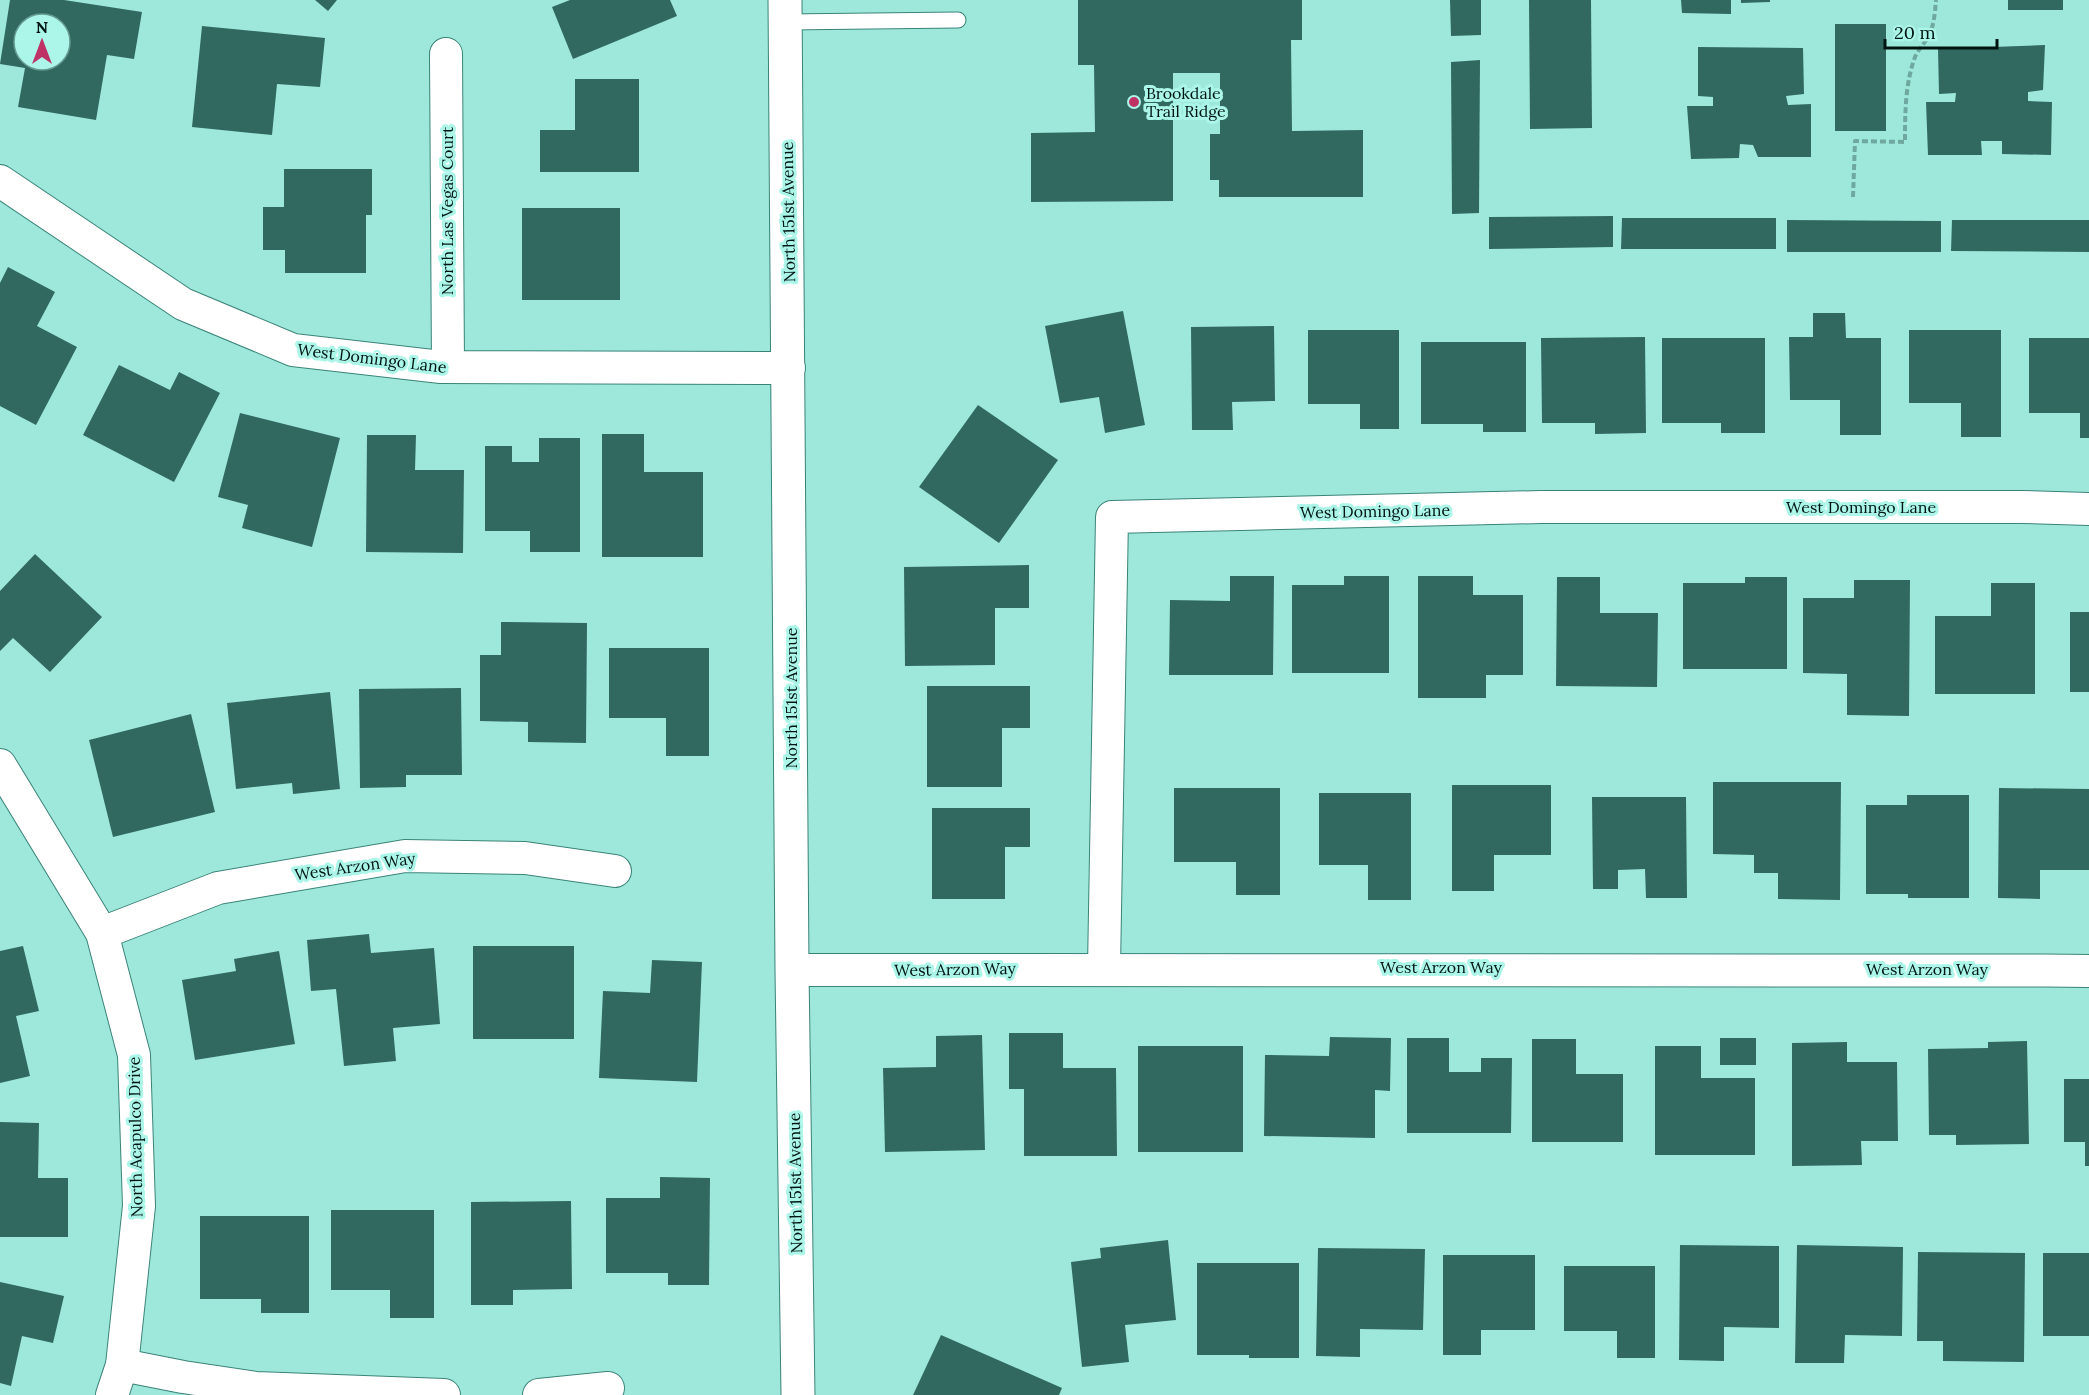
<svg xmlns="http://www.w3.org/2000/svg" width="2089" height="1395" viewBox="0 0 2089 1395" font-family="Lora,serif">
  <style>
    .building { fill: #316961; fill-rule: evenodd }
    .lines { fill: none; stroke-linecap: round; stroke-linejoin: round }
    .service-casing { stroke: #3a8379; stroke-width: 17 }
    .minor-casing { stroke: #3a8379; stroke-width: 34 }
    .tertiary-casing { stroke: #3a8379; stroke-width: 35 }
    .path { stroke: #6ea89e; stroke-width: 4; stroke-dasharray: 6 3; stroke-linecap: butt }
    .service { stroke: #fff; stroke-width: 15 }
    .minor { stroke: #fff; stroke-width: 32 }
    .tertiary { stroke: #fff; stroke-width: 33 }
    .poi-dot { fill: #bf3266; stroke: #abf5e9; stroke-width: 2 }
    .labels { text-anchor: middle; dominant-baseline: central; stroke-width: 6; stroke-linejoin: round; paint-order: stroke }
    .poi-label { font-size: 16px; fill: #001411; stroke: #abf5e9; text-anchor: start }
    .street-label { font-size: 16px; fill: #001411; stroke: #abf5e9 }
  </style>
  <rect width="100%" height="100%" fill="#9ee8db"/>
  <g class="building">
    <path d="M10,0H64L142,12L134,59L107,55L96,120L18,107L25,68L0,64ZM24,24H60V60H24Z"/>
    <path d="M315,0H337L328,11Z"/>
    <path d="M570,0H670L677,16L573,59L552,7Z"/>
    <path d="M1078,0H1302V40H1291L1292,131L1363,130V197H1219V180H1210V134H1220V73H1173V201L1031,202V133L1095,132L1094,65H1078Z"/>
    <path d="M1450,0H1481V35L1451,36Z"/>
    <path d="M1529,0H1591L1592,128L1530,129Z"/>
    <path d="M1681,0H1731V14L1682,13Z"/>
    <path d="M1741,0H1770V2L1741,3Z"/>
    <rect x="2008" y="0" width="55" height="10"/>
    <rect x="1835" y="24" width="51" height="107"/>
    <path d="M202,26L325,38L320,87L277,84L272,135L192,127Z"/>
    <path d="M2045,45L2043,90L2028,92V101L2052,102L2051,155L2002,154V141H1981L1982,155H1928L1926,102H1955L1956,93L1939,94L1938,49Z"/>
    <path d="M1698,47L1803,48L1804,94L1786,96L1788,105L1811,104V157H1758L1753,145L1740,144L1739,158L1691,159L1687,106H1713V97L1698,96Z"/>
    <path d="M1480,60L1479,213L1452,214L1451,62Z"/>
    <path d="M575,79H639V172H540V130H575Z"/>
    <path d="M284,169H372V215H366V273H285V250H263V207H284Z"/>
    <rect x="522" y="208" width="98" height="92"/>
    <path d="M1613,216V247L1489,249V217Z"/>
    <path d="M1622,218H1776V249H1621Z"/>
    <path d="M1787,220L1941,221V252H1787Z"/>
    <path d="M1952,220H2089V252L1951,251Z"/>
    <path d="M8,267L55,292L37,326L77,347L36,425L0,406V283Z"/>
    <path d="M1123,311L1145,425L1105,433L1099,397L1060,403L1045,326Z"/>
    <path d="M1813,313H1845L1846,338H1881V435H1840V400H1790L1789,337H1813Z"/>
    <path d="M1274,326L1275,401L1232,402L1233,430H1192L1191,327Z"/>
    <path d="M1308,330H1399V429H1360V404H1308Z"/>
    <path d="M1909,330H2001V437H1961V403H1909Z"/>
    <path d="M1645,337L1646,433L1595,434V423H1542L1541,338Z"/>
    <path d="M1662,338H1765V433H1721V423H1662Z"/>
    <path d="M2029,338H2089V438H2080V413H2029Z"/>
    <path d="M1421,342H1526V432H1483V424H1421Z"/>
    <path d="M119,365L170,390L179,372L220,393L174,482L83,435Z"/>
    <path d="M978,405L1058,460L999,543L919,487Z"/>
    <path d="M240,413L340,438L312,547L242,528L248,505L218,497Z"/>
    <path d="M602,434H644V472H703V557H602Z"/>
    <path d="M367,435H416L415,470H464L463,553L366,552Z"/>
    <path d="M539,438H580V552H530V531H485V446H512V462H539Z"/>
    <path d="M35,554L102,617L50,672L13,638L0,651V591Z"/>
    <path d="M1029,565V608H995V665L905,666L904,567Z"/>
    <path d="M1230,576H1274L1273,675H1169L1170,600L1230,601Z"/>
    <path d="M1344,576H1389V673H1292V585H1344Z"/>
    <path d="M1418,576H1473V595H1523V675H1486V698H1418Z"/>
    <path d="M1557,577H1600V613H1658L1657,687L1556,686Z"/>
    <path d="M1745,577H1787V669H1683V583H1745Z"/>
    <path d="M1854,580H1910L1909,716L1847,715V674L1803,673V598H1854Z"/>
    <path d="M1991,583H2035V694H1935V616H1991Z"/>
    <rect x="2070" y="612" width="19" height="80"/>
    <path d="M501,622L587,623L586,743L528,742V722L480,721V655H501Z"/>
    <path d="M609,648H709V756H666V718H609Z"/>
    <path d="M927,686H1030V728H1002V787H927Z"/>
    <path d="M461,688L462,775H406V787L360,788L359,689Z"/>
    <path d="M330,692L340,789L293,794L292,783L236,789L227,703Z"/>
    <path d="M191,714L215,812L113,837L89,740Z"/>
    <path d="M1713,782H1841L1840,900L1778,899V873H1754V855L1713,854Z"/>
    <path d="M1452,785H1551V855H1494V891H1452Z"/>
    <path d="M1174,788H1280V895H1236V862H1174Z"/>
    <path d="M1999,788L2089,789V870H2040V899L1998,898Z"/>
    <path d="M1319,793H1411V900H1368V865H1319Z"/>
    <path d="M1907,795H1969V898H1908V894H1866V805H1907Z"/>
    <path d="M1592,797H1686L1687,898H1646L1645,869L1618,870V889H1593Z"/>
    <path d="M932,808H1030V847H1005V899H932Z"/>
    <path d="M369,934L371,953L434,948L440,1024L393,1028L396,1061L344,1066L336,989L311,991L307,940Z"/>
    <path d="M23,946L39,1011L16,1016L30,1076L0,1083V951Z"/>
    <rect x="473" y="946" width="101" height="93"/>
    <path d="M279,951L295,1044L195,1060L182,980L236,971L234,959Z"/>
    <path d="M652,960L702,962L697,1082L599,1078L603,991L650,993Z"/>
    <path d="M1009,1033H1063V1068H1116L1117,1156H1024V1089H1009Z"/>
    <path d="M982,1035L985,1150L885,1152L883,1068L936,1067V1036Z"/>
    <path d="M1330,1037L1391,1038L1390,1091L1375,1090V1138L1264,1136L1265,1055L1329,1056Z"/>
    <path d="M1407,1038H1449V1072H1481V1058H1512L1511,1133H1407Z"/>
    <rect x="1720" y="1038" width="36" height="27"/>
    <path d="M1532,1039H1576V1074H1623V1142H1532Z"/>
    <path d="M2027,1041L2029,1144L1956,1145V1135H1929L1928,1049L1988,1048V1042Z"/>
    <path d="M1847,1042V1062H1897L1898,1141H1861L1862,1165L1792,1166V1043Z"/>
    <rect x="1138" y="1046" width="105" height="106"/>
    <path d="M1655,1046H1701V1078H1755V1155H1655Z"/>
    <path d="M2064,1079H2089V1166H2085V1142H2064Z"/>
    <path d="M0,1122L39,1123L38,1178H68V1237H0Z"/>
    <path d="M660,1177L710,1178L709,1285H668V1273H606V1198H660Z"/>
    <path d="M571,1201L572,1289L513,1290V1305H471V1202Z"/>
    <path d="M331,1210H434V1318H390V1290H331Z"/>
    <path d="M200,1216H309V1313H261V1299H200Z"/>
    <path d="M1168,1240L1176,1320L1125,1325L1129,1362L1082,1367L1071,1262L1101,1258L1100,1248Z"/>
    <path d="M1680,1245L1779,1246V1328L1724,1327V1361L1679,1360Z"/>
    <path d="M1797,1245L1903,1247L1902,1336L1845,1335L1844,1363H1795Z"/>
    <path d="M1318,1248L1425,1249L1423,1330L1360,1329V1357L1316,1356Z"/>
    <path d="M1918,1252L2025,1253L2024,1362L1943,1361V1341H1917Z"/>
    <rect x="2043" y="1253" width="46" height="83"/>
    <path d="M1443,1255H1535V1330H1481V1355H1443Z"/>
    <path d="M1197,1263H1299V1358H1249V1355H1197Z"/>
    <path d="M1564,1266H1655V1358H1617V1331H1564Z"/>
    <path d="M0,1282L64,1296L53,1343L22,1336L11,1386L0,1383Z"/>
    <path d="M941,1335L1062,1388L1059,1395H913Z"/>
  </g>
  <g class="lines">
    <defs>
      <path id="service" d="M786,22L958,20"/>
      <g id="minor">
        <path d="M446,54L448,367"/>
        <path d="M0,181L183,304L293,350L441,367L789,368"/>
        <path d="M0,765L102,933L134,1055L139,1206L122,1365L112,1395"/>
        <path d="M102,933L218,888L405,856L525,858L615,871"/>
        <path d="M1104,967L1112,517L1541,507H2022L2089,509"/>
        <path d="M792,970C1225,967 1657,967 2089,971"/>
        <path d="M122,1365L183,1377L256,1388L444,1395"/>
        <path d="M539,1395L608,1388"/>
      </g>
      <path id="tertiary" d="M785,0L792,970L798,1395"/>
    </defs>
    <use href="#service" class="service-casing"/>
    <use href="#minor" class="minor-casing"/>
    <use href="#tertiary" class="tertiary-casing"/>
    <path class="path" d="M1853,197L1855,141L1905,142C1905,114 1905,84 1915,57C1918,50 1924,44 1928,37C1934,27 1935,12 1936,0"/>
    <use href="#service" class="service"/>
    <use href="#minor" class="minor"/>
    <use href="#tertiary" class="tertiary"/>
  </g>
  <circle class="poi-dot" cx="1134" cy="102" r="6"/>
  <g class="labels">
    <g class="poi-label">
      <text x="1146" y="93">Brookdale<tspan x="1146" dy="18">Trail Ridge</tspan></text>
    </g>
    <g class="street-label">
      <text transform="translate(447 211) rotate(-90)">North Las Vegas Court</text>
      <text transform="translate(788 212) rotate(-91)">North 151st Avenue</text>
      <text transform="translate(372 358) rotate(7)">West Domingo Lane</text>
      <text x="1861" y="507">West Domingo Lane</text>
      <text transform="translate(1375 511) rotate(-1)">West Domingo Lane</text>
      <text transform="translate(791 698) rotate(-90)">North 151st Avenue</text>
      <text transform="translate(355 866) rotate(-8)">West Arzon Way</text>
      <text x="1441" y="967">West Arzon Way</text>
      <text transform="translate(955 969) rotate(-1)">West Arzon Way</text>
      <text x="1927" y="969">West Arzon Way</text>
      <text transform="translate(135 1137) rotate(-91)">North Acapulco Drive</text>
      <text transform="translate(795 1183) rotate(-91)">North 151st Avenue</text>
    </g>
  </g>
  <g transform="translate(42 42)"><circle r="28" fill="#abf5e9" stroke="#679b93" stroke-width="1.5"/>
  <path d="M0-4.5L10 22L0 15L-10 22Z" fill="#bf3266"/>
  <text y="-9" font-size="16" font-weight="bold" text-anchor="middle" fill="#001411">N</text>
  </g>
  <path d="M1885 39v9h112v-9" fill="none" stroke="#001411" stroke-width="3"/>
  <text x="1894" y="39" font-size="18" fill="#001411" stroke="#abf5e9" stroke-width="4.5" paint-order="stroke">20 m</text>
</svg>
